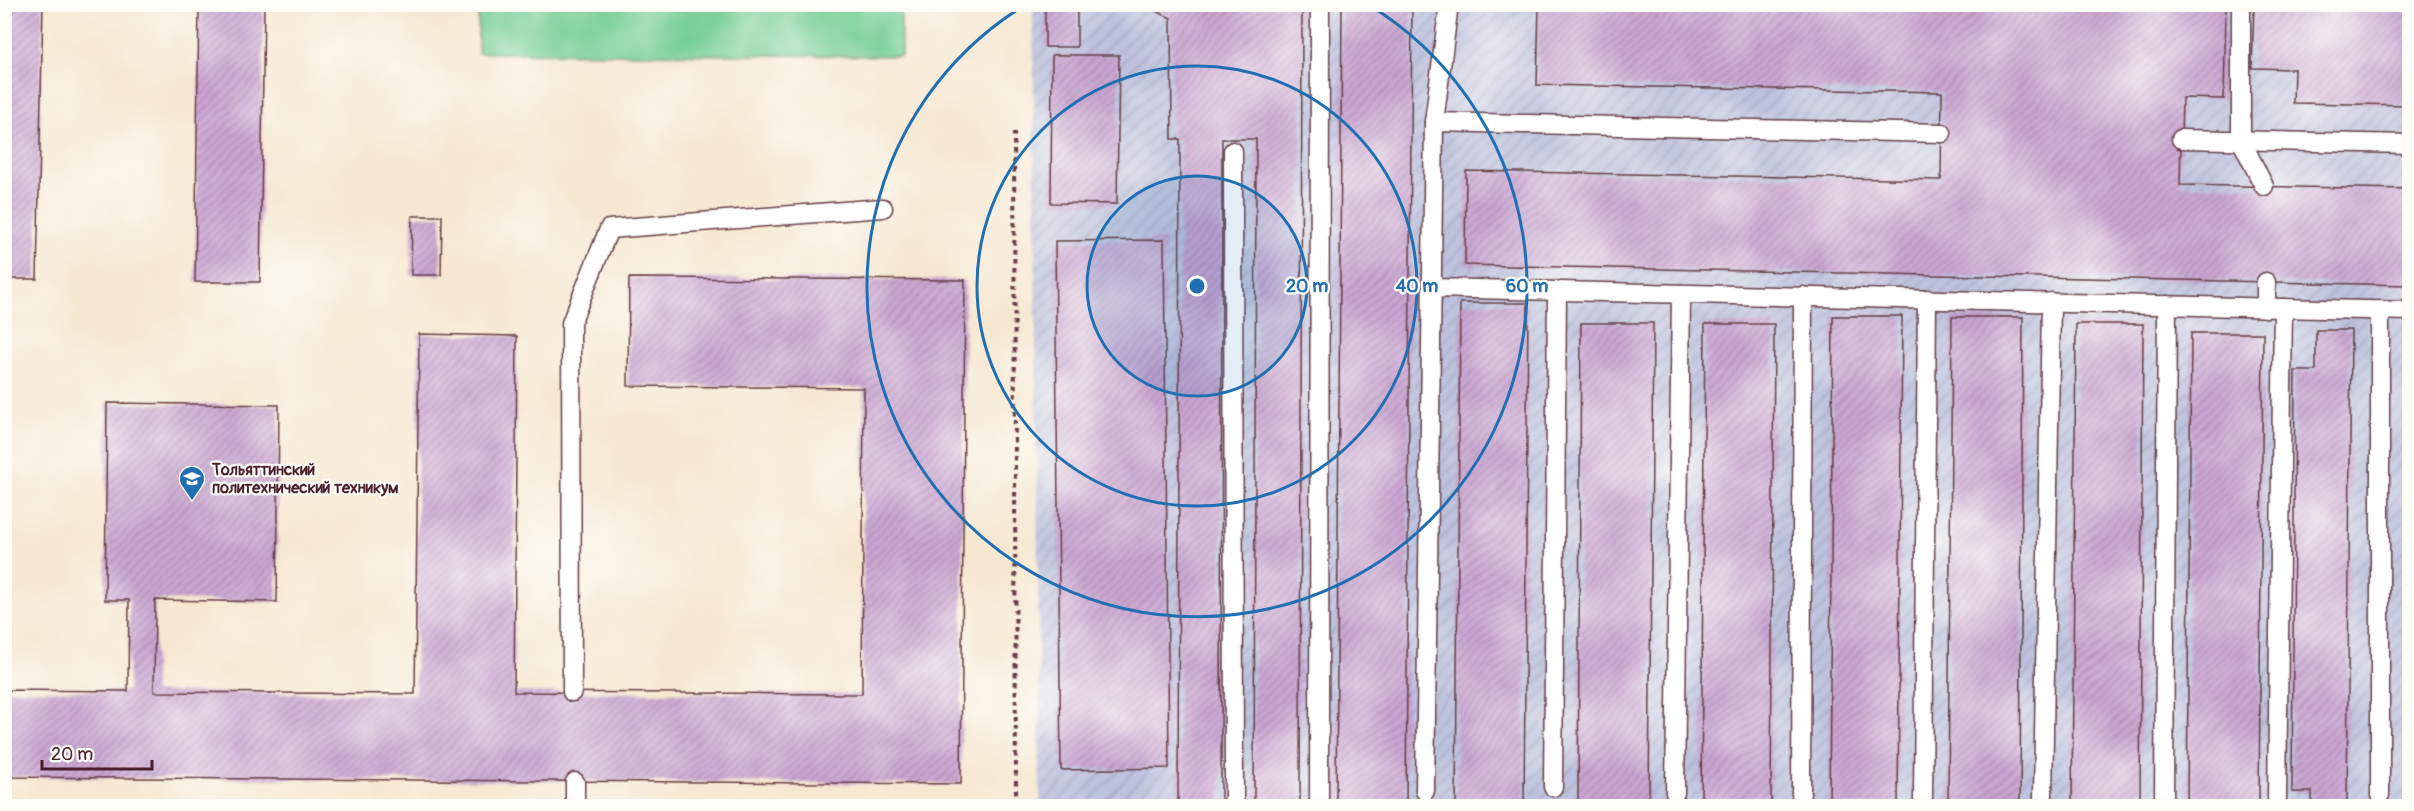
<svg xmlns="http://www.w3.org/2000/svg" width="2414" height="811" viewBox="0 0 2414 811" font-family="Pangolin,sans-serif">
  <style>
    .industrial { fill: url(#industrial-furrows) }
    .grass { fill: #75ce94; stroke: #607660; stroke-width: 1.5 }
    .building { fill: url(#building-hatch) }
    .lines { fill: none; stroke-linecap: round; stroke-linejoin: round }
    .lane-casing { stroke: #643d44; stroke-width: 21 }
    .path { stroke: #643d44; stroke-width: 4; stroke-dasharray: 4.5 4.5; stroke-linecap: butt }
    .lane { stroke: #fff; stroke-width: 18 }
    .ring { fill: none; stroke: #1f6fb2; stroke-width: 3 }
    .labels { text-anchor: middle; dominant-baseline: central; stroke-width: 4.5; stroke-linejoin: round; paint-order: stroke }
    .poi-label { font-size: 16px; font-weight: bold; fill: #4a1f2b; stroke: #fdfcf7; text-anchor: start }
    .centre { fill: #1f6fb2; stroke: #fdfcf7; stroke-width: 3 }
    .ring-label { font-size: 18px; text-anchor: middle; font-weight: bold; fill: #1f6fb2; stroke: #fdfcf7; stroke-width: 4.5; stroke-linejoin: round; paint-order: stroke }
  </style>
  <defs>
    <pattern id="industrial-furrows" width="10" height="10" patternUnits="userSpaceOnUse" patternTransform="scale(1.5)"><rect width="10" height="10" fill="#bec2dd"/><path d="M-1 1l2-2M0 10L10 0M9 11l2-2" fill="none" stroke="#a5a6be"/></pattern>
    <pattern id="building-hatch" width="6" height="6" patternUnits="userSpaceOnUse" patternTransform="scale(1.5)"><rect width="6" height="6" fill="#caa6d2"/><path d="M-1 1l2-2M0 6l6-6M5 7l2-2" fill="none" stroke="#a687ab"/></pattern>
  </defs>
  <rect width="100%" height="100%" fill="#fdfcf7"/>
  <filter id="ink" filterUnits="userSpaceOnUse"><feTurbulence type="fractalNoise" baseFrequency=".0167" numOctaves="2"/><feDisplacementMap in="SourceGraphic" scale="12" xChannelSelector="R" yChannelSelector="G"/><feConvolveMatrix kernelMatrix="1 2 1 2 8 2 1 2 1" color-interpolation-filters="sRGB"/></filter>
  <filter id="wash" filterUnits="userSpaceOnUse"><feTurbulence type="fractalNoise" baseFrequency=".008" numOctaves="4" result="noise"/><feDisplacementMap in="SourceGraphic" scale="24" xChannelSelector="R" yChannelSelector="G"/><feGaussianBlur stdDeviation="1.35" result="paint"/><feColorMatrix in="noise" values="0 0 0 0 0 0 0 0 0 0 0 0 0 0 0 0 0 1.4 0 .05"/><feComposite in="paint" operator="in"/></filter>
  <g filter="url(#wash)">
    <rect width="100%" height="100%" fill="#f6e7d1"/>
    <path class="industrial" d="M1033,5H2409V806H1040Z"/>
    <path class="grass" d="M478,5H901V56L478,53Z"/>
    <g id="blocks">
      <g class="building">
        <path d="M4,4H43L37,279H4Z"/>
        <path d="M199,4H264L260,282H195Z"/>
        <rect x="1045" y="4" width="32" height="43"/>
        <path d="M1342,4H1412L1406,806H1336Z"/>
        <path d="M1539,4H2226L2224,99L2182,98L2180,185L2410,189V285L1465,265L1466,171L1941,180L1942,92L1537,85Z"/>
        <path d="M1142,5H1302L1300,806H1254L1256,139H1222L1221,806H1178L1180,139H1172L1171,18Z"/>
        <path d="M2254,5H2410V105L2293,103L2294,69L2252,68Z"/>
        <path d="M1052,55H1119L1117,204L1051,203Z"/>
        <path d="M412,216H442L441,275H411Z"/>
        <path d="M1164,240L1169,768L1061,770L1055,241Z"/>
        <path d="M629,278L965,280L961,784L4,777V690L128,691L129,600H105L107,403L279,405L277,602L155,600L154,692L415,694L419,334L517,336L514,692L862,694L864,388L628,386Z"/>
        <path d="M1460,303H1528L1524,806H1456Z"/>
        <path d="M1833,316H1902L1898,806H1829Z"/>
        <path d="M1952,317H2023L2020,806H1948Z"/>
        <path d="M1581,323H1653L1649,806H1578Z"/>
        <path d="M1705,324H1774L1771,806H1701Z"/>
        <path d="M2076,324H2143L2140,806H2072Z"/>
        <path d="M2316,330H2351L2347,806H2312V792H2292L2295,371H2316Z"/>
        <path d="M2191,333H2263L2259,803H2226V806H2187Z"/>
      </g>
    </g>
  </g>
  <g filter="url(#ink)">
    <use href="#blocks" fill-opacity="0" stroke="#643d44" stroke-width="1.5"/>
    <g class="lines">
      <defs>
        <g id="lane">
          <path d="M1449,4L1434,122L1942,133"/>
          <path d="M2241,4V140L2264,186"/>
          <path d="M2181,139L2410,144"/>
          <path d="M1233,151L1234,806"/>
          <path d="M2266,282V308"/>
          <path d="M1432,288L2410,311"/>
          <path d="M2380,310V795"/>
          <path d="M572,692L571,323L609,229L883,208"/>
          <path d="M575,782V806"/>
          <path d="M1553,787L1557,291"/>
          <path d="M1425,791L1434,122"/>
          <path d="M1675,793L1681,294"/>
          <path d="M1801,794L1803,296"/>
          <path d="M2043,797L2051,302"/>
          <path d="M2277,798L2283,308"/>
          <path d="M1923,800L1927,299"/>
          <path d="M2164,800L2167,305"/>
          <path d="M1319,806L1320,4"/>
        </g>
      </defs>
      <use href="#lane" class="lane-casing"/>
      <path class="path" d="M1014,132L1016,806"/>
      <use href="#lane" class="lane"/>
    </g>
  </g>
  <circle cx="1197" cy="286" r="110" fill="#1f6fb2" fill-opacity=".12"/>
  <g class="ring">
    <circle cx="1197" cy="286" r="110"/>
    <circle cx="1197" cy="286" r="220"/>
    <path d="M1369 5A330 330 0 1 1 1025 5"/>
  </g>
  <defs>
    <symbol id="university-pin" viewBox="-11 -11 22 30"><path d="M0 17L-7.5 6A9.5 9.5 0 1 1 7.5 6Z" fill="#1f6fb2" stroke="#fdfcf7"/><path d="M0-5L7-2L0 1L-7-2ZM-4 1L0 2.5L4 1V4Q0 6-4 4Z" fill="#fff"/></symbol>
  </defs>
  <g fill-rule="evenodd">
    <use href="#university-pin" x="177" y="464" width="30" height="40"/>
  </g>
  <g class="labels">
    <g class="poi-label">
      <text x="212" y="470">Тольяттинский<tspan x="212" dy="18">политехнический техникум</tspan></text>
    </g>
  </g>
  <circle cx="1197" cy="286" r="9" class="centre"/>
  <g class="ring-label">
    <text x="1307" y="292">20 m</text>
    <text x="1417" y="292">40 m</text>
    <text x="1527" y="292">60 m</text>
  </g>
  <rect width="2414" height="811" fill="none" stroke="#fdfcf7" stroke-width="24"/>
  <path d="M42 760v9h110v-9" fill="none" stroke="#4a1f2b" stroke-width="3"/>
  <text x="51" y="760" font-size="18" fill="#4a1f2b" stroke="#fdfcf7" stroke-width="4.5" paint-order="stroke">20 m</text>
</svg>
